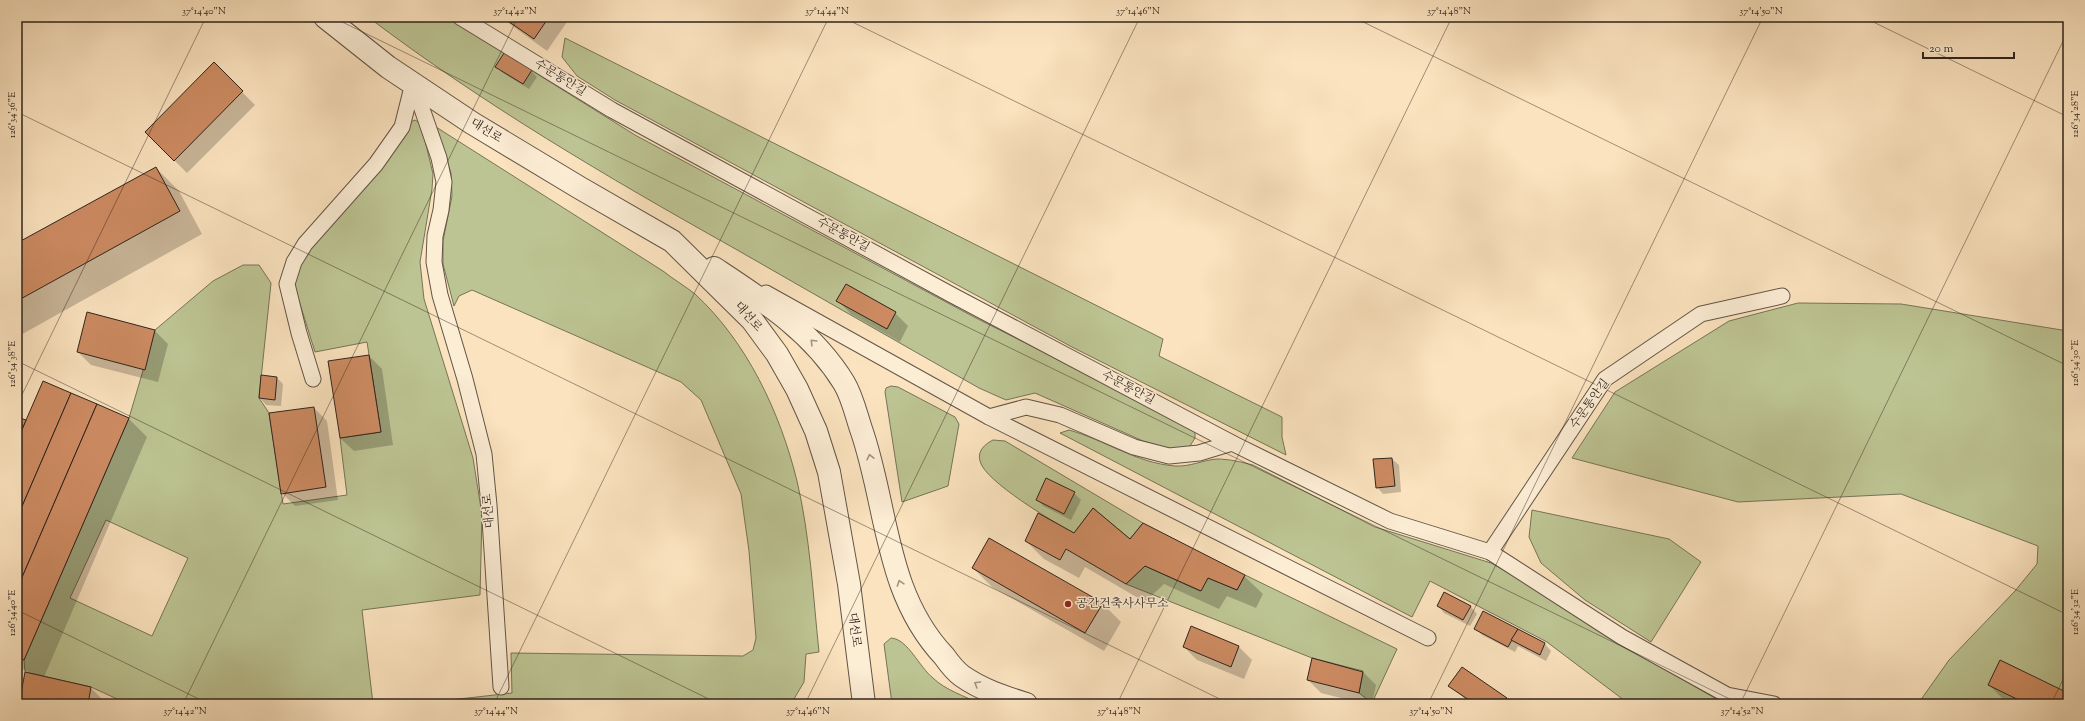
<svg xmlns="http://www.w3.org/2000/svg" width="2085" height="721" viewBox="0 0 2085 721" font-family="'Sorts Mill Goudy','Noto Serif KR',serif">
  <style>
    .green { fill: #bdc493; stroke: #767458; fill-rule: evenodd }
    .shadow { fill: #0003 }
    .building { fill: #cd8b62; stroke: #2f241d }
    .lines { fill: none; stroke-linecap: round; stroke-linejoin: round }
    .service-casing { stroke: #625446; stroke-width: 17 }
    .tertiary-casing { stroke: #625446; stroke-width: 24 }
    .path { stroke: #2f241d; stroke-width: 2.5; stroke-dasharray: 1 2; stroke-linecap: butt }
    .service { stroke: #fcedd5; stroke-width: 15 }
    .tertiary { stroke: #fcedd5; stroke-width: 22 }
    .oneway { stroke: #a09382 }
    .ticks { fill: none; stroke: #2f241d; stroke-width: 1; stroke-opacity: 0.45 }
    .poi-dot { fill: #8f2418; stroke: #fcedd5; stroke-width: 1.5 }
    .labels { text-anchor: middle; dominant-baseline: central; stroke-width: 3; stroke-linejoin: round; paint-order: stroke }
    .street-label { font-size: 12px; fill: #2f241d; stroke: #fcedd5 }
    .poi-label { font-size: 12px; fill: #2f241d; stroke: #fcedd5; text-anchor: start }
    .neatline { fill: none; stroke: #2f241d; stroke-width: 1.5 }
    .ticks-label { font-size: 10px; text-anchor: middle; fill: #2f241d }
  </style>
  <rect width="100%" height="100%" fill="#fbe3bf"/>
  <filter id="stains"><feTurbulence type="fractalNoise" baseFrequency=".005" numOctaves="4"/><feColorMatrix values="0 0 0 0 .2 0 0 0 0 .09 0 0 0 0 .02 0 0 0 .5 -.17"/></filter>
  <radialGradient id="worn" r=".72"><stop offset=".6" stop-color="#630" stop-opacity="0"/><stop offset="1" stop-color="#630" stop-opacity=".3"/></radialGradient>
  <g class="green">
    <path d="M368,17H446L635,135L974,317L1188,425L1195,432V438L1190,446L1182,449H1171L1143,441L1035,393L1006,400L979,388C896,341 814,294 732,247C607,177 483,104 368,17Z"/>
    <path d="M565,38L1163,339L1159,356L1282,417V437L1286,455L1072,347L615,100L577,76L562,57Z"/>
    <path d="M415,120L421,124L433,174L432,189L420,262L424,299L473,458L482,515L480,595L362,610L373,704H128L91,687L25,672L24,660L129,418L155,330L213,281L243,265H259L271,283L259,398L269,413L283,504L347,495L340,438L381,432L367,342L315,352L295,288V274L302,256L410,122ZM106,520L188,558L152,636L70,598Z"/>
    <path d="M436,127L663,271C673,279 685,286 695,294C747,342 780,412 797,481C810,536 813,595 819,652L806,654L804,682L791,704H415L512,693L511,653L743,656L753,650L756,638L749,551L741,494L701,400L681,382L472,290L459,296L454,306L443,264V241L452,196L451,173Z"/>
    <path d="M1798,303L1901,304L2068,331V704H1819L1920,701L1949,660L2015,591L2037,564L2038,546L1901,494L1738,502L1572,458L1615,392L1729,321Z"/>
    <path d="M891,386L898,387L955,417L959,424L948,486L902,502L885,392L886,388Z"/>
    <path d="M1069,430C1105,440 1136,463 1175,466C1190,467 1203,460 1217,459C1229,459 1241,462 1253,465L1375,527L1491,563L1521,580L1601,632L1713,697L1729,704H1629L1547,642L1430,581L1412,617L1060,433Z"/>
    <path d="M993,440L1005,441L1143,523L1130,539L1093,508L1074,533C1055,523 984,481 980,461C977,451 985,444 993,440Z"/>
    <path d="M1532,510L1669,539L1701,562L1651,642L1585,600L1541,563L1529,537Z"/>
    <path d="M1145,566L1200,591L1208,578L1237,590L1245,575L1397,649L1372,703L1359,693L1363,671L1312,658L1126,584Z"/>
    <path d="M891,638C908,639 919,667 933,678C945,690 965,696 980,704H892L884,644Z"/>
  </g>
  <g class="shadow">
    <path d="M500,17H561L567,22L547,51Z"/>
    <path d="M214,64L255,105L187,173L146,132Z"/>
    <path d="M496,66L531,71L537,77L529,89L503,73Z"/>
    <path d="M156,168L179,191L202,234L17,337V245Z"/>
    <path d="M846,286L895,313L908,326L900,342L851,314L838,301Z"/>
    <path d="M87,313L155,331L168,344L158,382L91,365L78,352Z"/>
    <path d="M369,356L382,369L393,445L354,451L340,438Z"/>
    <path d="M262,376L277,378L283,384L281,406L266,405L260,398Z"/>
    <path d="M314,408L327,421L338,500L295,506L282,493Z"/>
    <path d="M17,418L27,422L129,419L147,437L44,677L91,688L104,701L103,704H20L34,674L17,667Z"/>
    <path d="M1392,459L1399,465L1401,492L1383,494L1377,487L1374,460Z"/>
    <path d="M1047,479L1074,493L1081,500L1071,520L1043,506L1037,499Z"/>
    <path d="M1074,535L1130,541L1244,576L1263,594L1256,608L1227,596L1219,609L1164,584L1145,602L1085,567L1079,578L1044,559L1026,541Z"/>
    <path d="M973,568L1102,603L1121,622L1104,651L992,587Z"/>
    <path d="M1445,594L1471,607L1477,614L1470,626L1444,613L1438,606Z"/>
    <path d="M1484,612L1545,644L1551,651L1546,661L1518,646L1515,652L1482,635L1475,628Z"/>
    <path d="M1192,628L1239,647L1252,660L1244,679L1197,660L1184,647Z"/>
    <path d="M1363,672L1376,685L1372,704H1364L1321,693L1308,680Z"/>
    <path d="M1989,685L2068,694V704H2014L2002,698Z"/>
    <path d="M1450,686L1506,698L1512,704H1471Z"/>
  </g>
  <g class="building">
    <path d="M502,17H549L534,39Z"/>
    <path d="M504,53L532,70L523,84L495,67Z"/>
    <path d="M214,62L243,91L174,161L145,132Z"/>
    <path d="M156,167L180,211L17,301V243Z"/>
    <path d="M846,284L896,312L887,329L836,301Z"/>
    <path d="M87,312L155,330L145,370L77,352Z"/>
    <path d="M369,355L381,432L340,438L328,361Z"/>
    <path d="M261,375L277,377L275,400L259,398Z"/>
    <path d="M43,381L71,393L17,518V441Z"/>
    <path d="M71,393L97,404L17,589V518Z"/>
    <path d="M97,404L129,418L24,660L17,657V589Z"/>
    <path d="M314,407L326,487L281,494L269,413Z"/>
    <path d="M17,417L26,420L17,441Z"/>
    <path d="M1392,458L1395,486L1376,488L1373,459Z"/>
    <path d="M1046,478L1075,492L1064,514L1036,500Z"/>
    <path d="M1093,508L1130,539L1143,523L1245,575L1237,590L1208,578L1201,591L1145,566L1126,584L1066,549L1060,560L1025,541L1038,513L1074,533Z"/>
    <path d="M989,538L1103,603L1085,633L972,568Z"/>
    <path d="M1444,592L1471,606L1463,620L1437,606Z"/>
    <path d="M1483,611L1518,629L1508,647L1474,629Z"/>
    <path d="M1191,626L1239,646L1231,667L1183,647Z"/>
    <path d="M1518,629L1545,643L1540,655L1511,640Z"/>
    <path d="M1312,658L1363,672L1359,693L1307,680Z"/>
    <path d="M2000,660L2068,693V704H2027L1988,685Z"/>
    <path d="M1462,667L1507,698L1503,704H1475L1448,686Z"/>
    <path d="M25,672L91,687L88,704H19Z"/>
  </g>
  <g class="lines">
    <defs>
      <g id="service">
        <path d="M460,17L612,110L952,295L1232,443"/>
        <path d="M413,83L439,158L444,182L441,210L435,236L434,262L440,295L465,379L484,454L489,505L501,687"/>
        <path d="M766,293L989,417L1428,638"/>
        <path d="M313,379L299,333L287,284L294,262L305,244L376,164L402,127L413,83"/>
        <path d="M989,417L1026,407L1060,415L1134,447L1169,456L1199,453L1232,443L1390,521L1490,552L1622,637L1727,695L1774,704"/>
        <path d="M1490,552L1605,379L1701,314L1782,296"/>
      </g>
      <g id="tertiary">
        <path d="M325,17L388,67L472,123L580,188L672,241L752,320L777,354L797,389L816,431L829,472L849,584L864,704"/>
        <path d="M714,268C764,301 812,331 844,383C852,396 856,414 861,429C888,506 884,592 944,656C949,663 955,671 962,676C982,690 1004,697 1026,704"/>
      </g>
    </defs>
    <use href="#service" class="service-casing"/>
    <use href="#tertiary" class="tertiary-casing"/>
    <path class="path" d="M17,393L21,392"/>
    <use href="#service" class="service"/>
    <use href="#tertiary" class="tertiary"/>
  </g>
  <defs><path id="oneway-chevron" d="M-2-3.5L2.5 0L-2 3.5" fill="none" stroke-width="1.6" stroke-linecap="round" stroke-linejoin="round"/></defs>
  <g class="oneway">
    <use href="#oneway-chevron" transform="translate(813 342) rotate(-135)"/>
    <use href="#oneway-chevron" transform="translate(870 457) rotate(-103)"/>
    <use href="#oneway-chevron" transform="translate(900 583) rotate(-108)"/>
    <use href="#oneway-chevron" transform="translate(977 684) rotate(-150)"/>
  </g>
  <path class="ticks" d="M332,17L1740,704M842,17L2068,615M1353,17L2068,366M1863,17L2068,117M17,112L1230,704M17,361L719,704M17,405L206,17M17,610L209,704M183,704L518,17M494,704L829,17M805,704L1140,17M1117,704L1452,17M1428,704L1763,17M1740,704L2068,31M2051,704L2068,669"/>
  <circle class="poi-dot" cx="1068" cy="604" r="4"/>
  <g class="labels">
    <g class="street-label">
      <text transform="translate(560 78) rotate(32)">수문통안길</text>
      <text transform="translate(486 131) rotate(32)">대선로</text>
      <text transform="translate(843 235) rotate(29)">수문통안길</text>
      <text transform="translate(748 317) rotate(49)">대선로</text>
      <text transform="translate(1128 388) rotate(28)">수문통안길</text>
      <text transform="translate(1590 404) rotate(-54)">수문통안길</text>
      <text transform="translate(489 511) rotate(-95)">대선로</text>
      <text transform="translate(854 630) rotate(83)">대선로</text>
    </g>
    <g class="poi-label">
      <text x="1076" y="604">공간건축사사무소</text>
    </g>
  </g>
  <rect width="2085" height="721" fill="none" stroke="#fbe3bf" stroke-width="44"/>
  <path d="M1923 52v6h91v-6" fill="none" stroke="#2f241d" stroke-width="2"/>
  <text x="1929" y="52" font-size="12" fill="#2f241d" stroke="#fcedd5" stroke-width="3" paint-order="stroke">20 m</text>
  <rect x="22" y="22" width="2041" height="677" class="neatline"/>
  <g class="ticks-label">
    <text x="204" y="14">37°14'40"N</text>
    <text x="515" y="14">37°14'42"N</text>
    <text x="827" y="14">37°14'44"N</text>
    <text x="1138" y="14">37°14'46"N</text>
    <text x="1449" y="14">37°14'48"N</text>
    <text x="1761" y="14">37°14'50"N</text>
    <text transform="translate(2074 114) rotate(-90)" y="4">126°34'28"E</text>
    <text transform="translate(11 115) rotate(-90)" y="4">126°34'36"E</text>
    <text transform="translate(2074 363) rotate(-90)" y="4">126°34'30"E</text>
    <text transform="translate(11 364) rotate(-90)" y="4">126°34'38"E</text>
    <text transform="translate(2074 612) rotate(-90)" y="4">126°34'32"E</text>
    <text transform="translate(11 613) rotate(-90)" y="4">126°34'40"E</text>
    <text x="185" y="714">37°14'42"N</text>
    <text x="496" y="714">37°14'44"N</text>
    <text x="808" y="714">37°14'46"N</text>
    <text x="1119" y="714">37°14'48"N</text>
    <text x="1431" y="714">37°14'50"N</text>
    <text x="1742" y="714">37°14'52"N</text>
  </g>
  <rect width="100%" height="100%" filter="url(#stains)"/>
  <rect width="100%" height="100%" fill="url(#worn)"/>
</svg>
